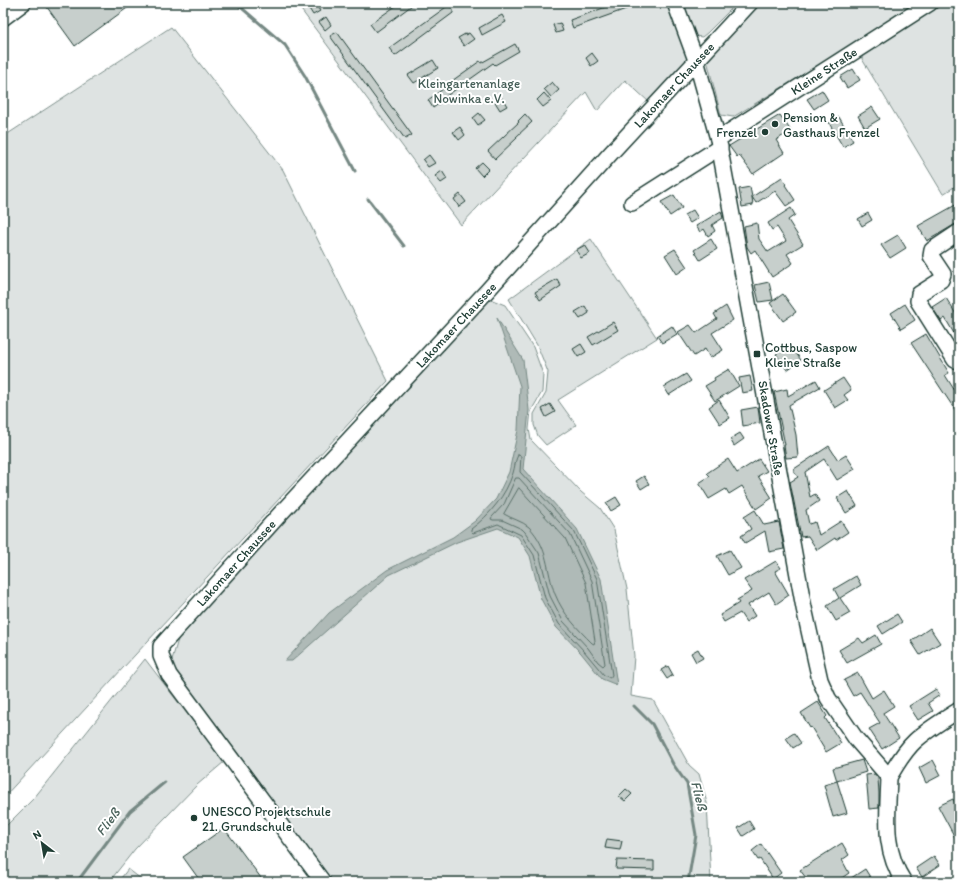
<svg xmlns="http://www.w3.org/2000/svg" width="962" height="885" viewBox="0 0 962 885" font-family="Itim,sans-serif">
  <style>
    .green { fill: #dee3e2; stroke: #7e908b }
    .water { fill: #afbab7; stroke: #758883 }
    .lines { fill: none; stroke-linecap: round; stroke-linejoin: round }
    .shore { stroke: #596f68; stroke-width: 1 }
    .stream { stroke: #758883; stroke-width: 3 }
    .building { fill: #c7cfcc; stroke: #1f3d34 }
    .minor-casing { stroke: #1f3d34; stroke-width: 18 }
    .minor { stroke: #fff; stroke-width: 15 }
    .poi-dot { fill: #1f3d34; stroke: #fff; stroke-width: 1.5 }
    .labels { text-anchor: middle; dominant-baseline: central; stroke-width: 4; stroke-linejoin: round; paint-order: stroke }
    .street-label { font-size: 13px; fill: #1f3d34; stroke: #fff }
    .park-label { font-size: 13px; fill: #455e57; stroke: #fff }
    .poi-label { font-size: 13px; fill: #1f3d34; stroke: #fff; text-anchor: start }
    .water-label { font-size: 14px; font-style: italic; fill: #4a625b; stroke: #fff }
  </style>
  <rect width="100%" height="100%" fill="#fff"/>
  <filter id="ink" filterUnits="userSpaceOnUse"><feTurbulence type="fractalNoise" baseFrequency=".025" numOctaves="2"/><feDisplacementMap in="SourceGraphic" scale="8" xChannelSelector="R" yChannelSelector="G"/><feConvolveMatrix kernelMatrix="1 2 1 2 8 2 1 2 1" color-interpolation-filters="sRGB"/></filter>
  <g filter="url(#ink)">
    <g class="green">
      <path d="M296,3H737L707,33L702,37L695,36L689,62L649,102L625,80L597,111L586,92L461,225Z"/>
      <path d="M757,3H959V184L943,194L862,59L865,37L733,117L721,115L706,56Z"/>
      <path d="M171,27L283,170L388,381L3,798V137Z"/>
      <path d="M591,239L657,338L558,400L576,425L546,445L538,436L534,425V414L546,393L548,372L537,345L509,299Z"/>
      <path d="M490,299L505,305L533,347L543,374L542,392L531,411L529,429L531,440L581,492L600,508L614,530L627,589L634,656L631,696L653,700L689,765L699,774L707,803L711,882H333L171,663L180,633Z"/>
      <path d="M145,659L224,762L197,785L135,849L109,882H3V829L34,798Z"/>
      <path d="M128,869L145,882H118Z"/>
    </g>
    <path class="water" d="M497,318L523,360L529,410L523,469L577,529L601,579L617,685L602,679L581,653L556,627L541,599L530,556L518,537L498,528L457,542L389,575L292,661H285L329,613L387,570L453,537L475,521L496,499L509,472L518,430L520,386Z"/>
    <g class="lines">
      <g class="shore">
        <path d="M518,455L521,456L520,472L574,531L597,579L612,675L610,678L604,675L584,651L559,624L545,598L534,555L521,535L498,524L473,533L471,531V529C490,515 506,495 513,473C515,467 515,460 518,455Z"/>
        <path d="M516,478H519L570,534L592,581L605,664L603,666L598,662L588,648L563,621L550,596L539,553L525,532L522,529L502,520H493L491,519L492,517L504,504Z"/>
        <path d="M519,488L565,538L586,583L595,641L594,644L592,643C577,628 563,614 555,594C546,570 549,548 529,527C522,521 512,519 504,514Z"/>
      </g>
      <g class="stream">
        <path d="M236,3L285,45L305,76L355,171"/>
        <path d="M368,199L404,246"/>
        <path d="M634,706L652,724L673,764L687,784L696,835L688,882"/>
        <path d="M77,882L130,811L165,782"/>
      </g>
    </g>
    <g class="building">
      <path d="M44,3H134L75,46Z"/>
      <path d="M315,3L320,11L313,15L308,7Z"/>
      <path d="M400,3H415L376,32L370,24Z"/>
      <path d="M617,3L640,4L573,28L570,20Z"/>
      <path d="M449,5L453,10V13L395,56L389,48Z"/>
      <path d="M502,15L506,22L482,35L479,28Z"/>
      <path d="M326,17L331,25L325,30L319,22Z"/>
      <path d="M560,23L563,31L556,33L553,25Z"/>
      <path d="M337,32L412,135L405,139L330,36Z"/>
      <path d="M469,33L474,39L464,46L458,38L465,34V35Z"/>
      <path d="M515,44L519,51L495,65L493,63L438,102L440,103L433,108L428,100L443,89L442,88L480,61L481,63Z"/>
      <path d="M592,53L598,61L591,66L586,58Z"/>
      <path d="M433,60L438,68L414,83L408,75Z"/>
      <path d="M853,69L860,80L847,88L840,77Z"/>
      <path d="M552,82L559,90L551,97L544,89Z"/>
      <path d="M822,90L828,100L814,109L807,99Z"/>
      <path d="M544,93L551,101L543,107L537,100Z"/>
      <path d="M502,98L507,106L500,110L495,102Z"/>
      <path d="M872,107L880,119L865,128L858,116Z"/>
      <path d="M479,113L485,120L478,125L473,118Z"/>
      <path d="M525,114L532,122L516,137L517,138L495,159L488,151L519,122L518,121Z"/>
      <path d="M780,115L791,131L776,140L784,153L753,174L739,155L737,157L729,146Z"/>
      <path d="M839,117L853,141L843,147L829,123Z"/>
      <path d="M460,127L465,135L459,140L453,132Z"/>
      <path d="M429,155L435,163L428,167L423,160Z"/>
      <path d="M482,162L489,169L482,176L475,168Z"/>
      <path d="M442,171L447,179L441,183L435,176Z"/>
      <path d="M782,177L786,184L785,185L795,200L786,206L775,191L756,203L752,197L753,205L742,207L739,189L750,187L752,197Z"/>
      <path d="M460,194L466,202L459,207L454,199Z"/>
      <path d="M674,195L682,208L670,216L661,202Z"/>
      <path d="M959,203V222L927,241L918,226Z"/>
      <path d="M791,208L795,215L788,220L803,244L787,254L793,263L772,277L755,250L751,253L747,247L744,226L757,223L759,239L768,252L786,241L777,227L772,230L768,223Z"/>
      <path d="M693,210L698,218L690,223L684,215Z"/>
      <path d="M721,211L723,218L712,225L715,231L708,236L704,229L700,232L696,226Z"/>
      <path d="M868,213L872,220L862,226L858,219Z"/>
      <path d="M898,235L906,248L890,258L881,245Z"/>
      <path d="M711,239L717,249L700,260L694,250Z"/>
      <path d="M585,245L590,253L581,258L576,250Z"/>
      <path d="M675,249L687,267L677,274L665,255Z"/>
      <path d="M557,279L561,286L540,300L535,292Z"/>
      <path d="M769,282L773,300L759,302L755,285Z"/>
      <path d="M783,294L796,312L783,321L770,303Z"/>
      <path d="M946,298L959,319V342L945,318L941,321L932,307Z"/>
      <path d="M905,304L915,320L901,329L891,313Z"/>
      <path d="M585,306L589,313L580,319L575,312Z"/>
      <path d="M726,306L733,320L712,333L723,350L710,358L705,349L694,356L678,332L690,325L696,333L717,319L714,314Z"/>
      <path d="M613,322L618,330L593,345L588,337Z"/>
      <path d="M672,326L677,334L662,343L657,336Z"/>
      <path d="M926,334L949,373L945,375L955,391L959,389V416L911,343Z"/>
      <path d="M581,344L586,352L578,357L573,349Z"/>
      <path d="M790,345L801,360L787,370L776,354Z"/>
      <path d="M729,369L739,386L715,401L705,386L715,380L714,378Z"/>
      <path d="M686,374L691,381L669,395L664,387Z"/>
      <path d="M750,376L753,391L742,393L739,378Z"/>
      <path d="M843,378L851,390L844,395L848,400L835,408L824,390Z"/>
      <path d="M816,380L820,387L789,405L796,435L798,457L786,458L784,445H785L774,392L787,389L788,396Z"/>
      <path d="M719,400L730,418L720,424L709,407Z"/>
      <path d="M550,404L555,412L546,417L542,409Z"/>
      <path d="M758,407L760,423L743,426L741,410Z"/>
      <path d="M740,433L744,439L734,446L730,439Z"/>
      <path d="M829,446L838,460L846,455L855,469L837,480L824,459L805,472L810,497L815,494L819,501L806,510L809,524L815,522L819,535L841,521L848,532L836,540L835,538L817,550L808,536L801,537L790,482L798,477L794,472V469Z"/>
      <path d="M728,459L737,473L759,459L767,471L758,476L772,498L756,509L742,486L729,494L726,489L709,499L699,483L710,476L707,473Z"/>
      <path d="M644,476L649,484L641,489L636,481Z"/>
      <path d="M848,491L857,506L846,513L837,498Z"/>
      <path d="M616,497L621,505L611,511L606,503Z"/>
      <path d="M755,510L764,525L779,522L784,549L769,552L765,531L745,543L741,536L751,529L744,517Z"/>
      <path d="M730,550L741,568L728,575L717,556Z"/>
      <path d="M776,561L781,568L775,571L789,595L776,604L769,592L748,605L755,616L746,622L740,613L724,622L720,615L739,603L737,600L752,591L744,580Z"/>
      <path d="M856,576L861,585L840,598L850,613L836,621L827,606L839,598L834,589Z"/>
      <path d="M897,614L902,622L883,634L878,626Z"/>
      <path d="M930,628L940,643L920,655L911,641Z"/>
      <path d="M876,635L881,644L847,663L839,650L859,638L863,643Z"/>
      <path d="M698,649L703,658L696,662L691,653Z"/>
      <path d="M668,666L673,675L667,679L661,670Z"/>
      <path d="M858,673L872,698L884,690L894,706L883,713L899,738L882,749L869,729L880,723L860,692L853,696L844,680Z"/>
      <path d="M936,689L940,695L928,703L933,711L918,720L909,706Z"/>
      <path d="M818,702L827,716L825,718L841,743L826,752L811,727L810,728L801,713Z"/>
      <path d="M794,733L801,743L793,748L786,738Z"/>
      <path d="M862,760L866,772L837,781L833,768Z"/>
      <path d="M933,760L941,775L926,783L919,768Z"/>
      <path d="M875,774L878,778L879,793V808L869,809L866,775Z"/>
      <path d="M837,781L847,813L833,817L824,785Z"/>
      <path d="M626,789L632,794L625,801L619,796Z"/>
      <path d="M953,799L959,810V845L938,806Z"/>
      <path d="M749,821L754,829L743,836L738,828Z"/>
      <path d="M224,828L264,882H201L183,857Z"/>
      <path d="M607,839L622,841L620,850L605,848Z"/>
      <path d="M842,843L849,855L842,860L849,873L836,882H809L800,870Z"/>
      <path d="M761,844L781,873L773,879L760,859L758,860L752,851Z"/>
      <path d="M934,856L940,865L922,877L916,868Z"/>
      <path d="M617,860L654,861V870L616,869Z"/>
      <path d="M865,869L873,882H845Z"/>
    </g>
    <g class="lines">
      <defs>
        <g id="minor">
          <path d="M675,3L696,60L718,139L804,608L820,680L828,698L856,739L889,777"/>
          <path d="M3,18L23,3"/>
          <path d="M718,139L930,3"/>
          <path d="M632,203L720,147"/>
          <path d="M959,232L932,250L931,256L943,274L941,280L919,294L918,301L955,360L959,361"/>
          <path d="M889,777C888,814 882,849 904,882"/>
          <path d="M889,777C897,764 904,751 915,741C928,729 944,720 959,710"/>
          <path d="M323,882L169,675L161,656V646L280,514L487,291L611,153L750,3"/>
        </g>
      </defs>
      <use href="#minor" class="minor-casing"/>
      <use href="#minor" class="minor"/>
    </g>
  </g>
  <g class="poi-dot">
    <circle cx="775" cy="124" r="4"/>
    <circle cx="765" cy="132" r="4"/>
    <rect x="753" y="350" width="8" height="8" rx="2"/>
    <circle cx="194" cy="818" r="4"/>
  </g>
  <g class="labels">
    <g class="street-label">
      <text transform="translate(824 71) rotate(-33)">Kleine Straße</text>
      <text transform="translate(674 85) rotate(-47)">Lakomaer Chaussee</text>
      <text transform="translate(456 325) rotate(-47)">Lakomaer Chaussee</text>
      <text transform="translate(771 428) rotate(80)">Skadower Straße</text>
      <text transform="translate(236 563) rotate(-48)">Lakomaer Chaussee</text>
    </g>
    <g class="park-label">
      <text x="469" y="83">Kleingartenanlage<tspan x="469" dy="15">Nowinka e.V.</tspan></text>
    </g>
    <g class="poi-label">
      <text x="783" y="117">Pension &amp;<tspan x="783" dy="15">Gasthaus Frenzel</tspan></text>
      <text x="757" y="132" text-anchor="end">Frenzel</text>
      <text x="765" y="347">Cottbus, Saspow<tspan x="765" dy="15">Kleine Straße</tspan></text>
      <text x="202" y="811">UNESCO Projektschule<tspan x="202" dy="15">21. Grundschule</tspan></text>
    </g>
    <g class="water-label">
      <text transform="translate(699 796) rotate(76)">Fließ</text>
      <text transform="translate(108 822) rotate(-53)">Fließ</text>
    </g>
  </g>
  <rect width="962" height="885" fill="none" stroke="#fff" stroke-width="16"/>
  <rect x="8" y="8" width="946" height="869" fill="none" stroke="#1f3d34" stroke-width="1.5" filter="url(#ink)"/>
  <g transform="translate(42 843) rotate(329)" stroke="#ffffff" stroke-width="3" paint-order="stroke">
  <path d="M0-3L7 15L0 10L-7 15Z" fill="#1f3d34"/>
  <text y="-6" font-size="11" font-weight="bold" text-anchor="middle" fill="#1f3d34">N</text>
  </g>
</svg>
